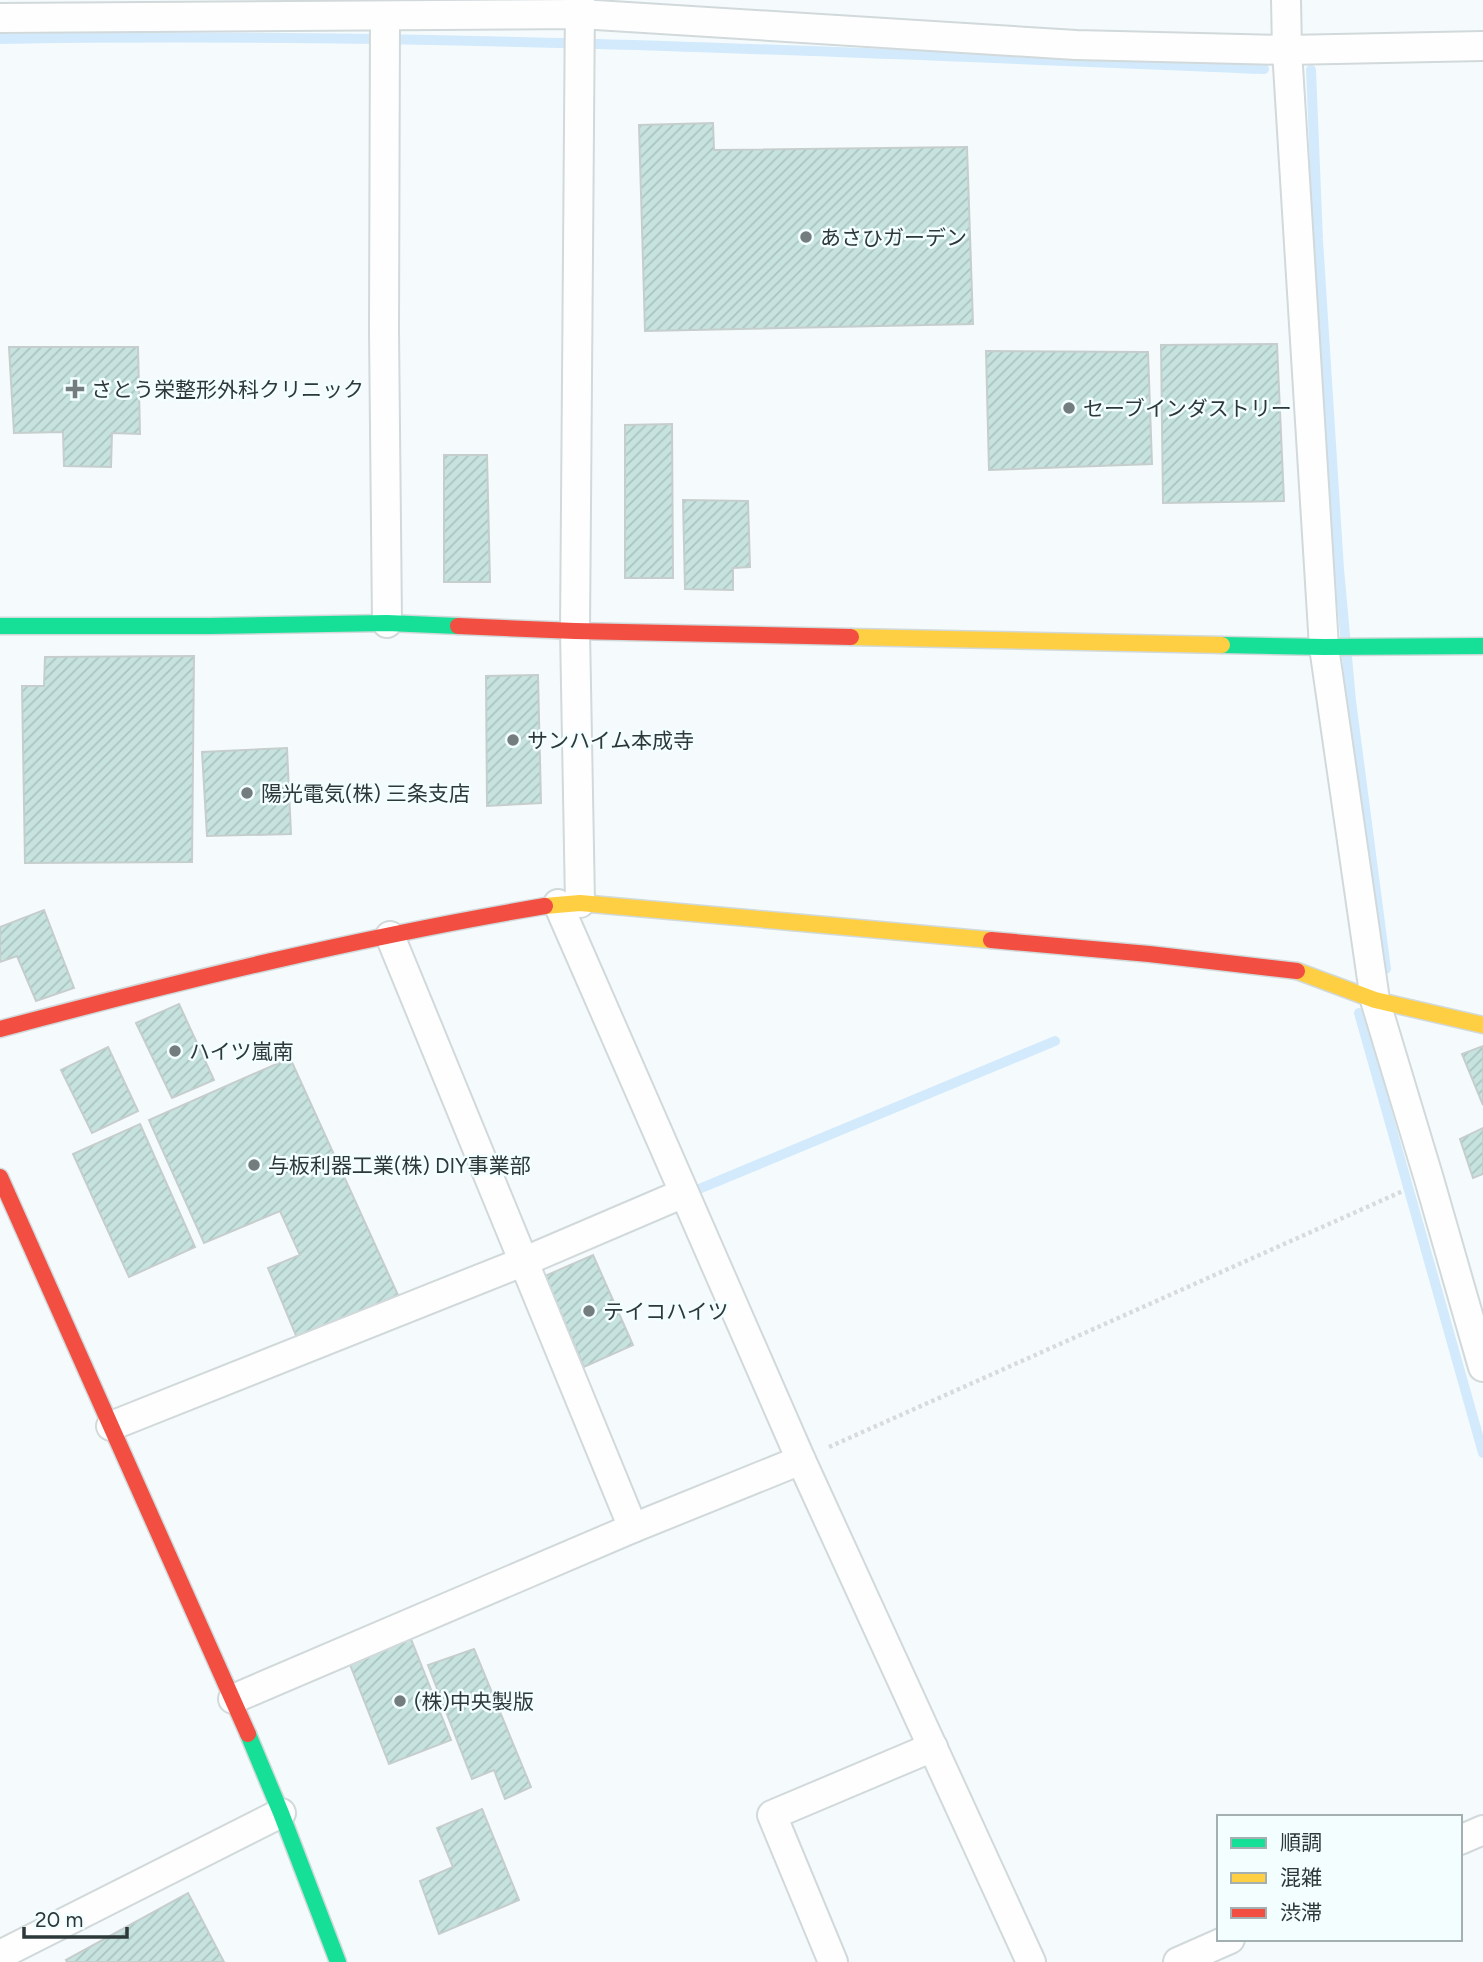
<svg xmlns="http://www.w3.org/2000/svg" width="1483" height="1962" viewBox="0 0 1483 1962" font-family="Figtree,'Noto Sans JP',sans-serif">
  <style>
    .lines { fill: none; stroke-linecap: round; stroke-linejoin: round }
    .stream { stroke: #d3eafd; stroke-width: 10 }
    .building { fill: url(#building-hatch); stroke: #c6cecd; stroke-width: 2 }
    .street-casing { stroke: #d1d9da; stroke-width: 32 }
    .fast-casing { stroke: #d1d9da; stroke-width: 19 }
    .slow-casing { stroke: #d1d9da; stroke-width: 19 }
    .jam-casing { stroke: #d1d9da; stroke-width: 19 }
    .path { stroke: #d8dbdb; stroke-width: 4.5; stroke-dasharray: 3.5 3.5; stroke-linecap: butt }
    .street { stroke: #fefeff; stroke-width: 28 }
    .fast { stroke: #16e098; stroke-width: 16 }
    .slow { stroke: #ffcf43; stroke-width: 16 }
    .jam { stroke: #f24e42; stroke-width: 16 }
    .poi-dot { fill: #737d7d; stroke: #f2feff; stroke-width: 2.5 }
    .labels { text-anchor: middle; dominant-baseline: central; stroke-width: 5; stroke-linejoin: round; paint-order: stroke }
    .poi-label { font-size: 21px; fill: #2d3939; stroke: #f2feff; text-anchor: start }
  </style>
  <defs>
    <pattern id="building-hatch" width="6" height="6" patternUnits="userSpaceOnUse" patternTransform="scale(1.75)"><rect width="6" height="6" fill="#c7e3df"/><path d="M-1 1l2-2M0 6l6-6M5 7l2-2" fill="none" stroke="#abc4c0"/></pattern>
  </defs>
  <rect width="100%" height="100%" fill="#f5fbfc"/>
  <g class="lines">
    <g class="stream">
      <path d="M0,39C421,32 843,52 1264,69"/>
      <path d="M1311,70L1318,240L1339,569L1351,701L1386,969"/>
      <path d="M1359,1013L1483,1453"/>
      <path d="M699,1189L1055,1041"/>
    </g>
  </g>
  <g class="building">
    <path d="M713,123L714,150L967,147L973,324L645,331L639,125Z"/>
    <path d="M1277,344L1284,501L1163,503L1161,345Z"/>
    <path d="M9,347H138L140,434L112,433L111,467L64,466L63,432L14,433Z"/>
    <path d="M986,351L1148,352L1152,464L989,470Z"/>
    <path d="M672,424L673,578H625V425Z"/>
    <path d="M444,455H487L490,582H444Z"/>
    <path d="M683,500L748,501L750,567L733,568V590L685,589Z"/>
    <path d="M194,656L192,862L25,863L22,686H44L45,657Z"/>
    <path d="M538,675L541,803L487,806L486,676Z"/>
    <path d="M287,748L291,834L207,836L202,752Z"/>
    <path d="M44,910L74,988L36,1001L17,956L0,962V927Z"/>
    <path d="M179,1004L214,1080L172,1098L136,1023Z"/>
    <path d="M1483,1046V1105L1462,1054Z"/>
    <path d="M108,1047L138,1111L92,1133L61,1070Z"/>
    <path d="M290,1058L398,1295L297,1338L268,1268L300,1255L280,1211L204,1243L149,1120Z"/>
    <path d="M140,1124L195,1247L129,1277L73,1154Z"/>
    <path d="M1483,1128V1174L1473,1178L1460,1139Z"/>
    <path d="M593,1255L633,1345L584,1367L545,1276Z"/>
    <path d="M411,1639L451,1740L389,1764L349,1662Z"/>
    <path d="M474,1649L531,1787L505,1799L494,1770L472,1779L428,1665Z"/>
    <path d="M482,1809L519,1900L439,1934L420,1881L453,1867L437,1828Z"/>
    <path d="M188,1893L224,1962H67L66,1960Z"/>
  </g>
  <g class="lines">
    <defs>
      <g id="street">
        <path d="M1286,0L1287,50L1324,647L1375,1000L1429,1179L1483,1367"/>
        <path d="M385,16L384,330L387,623"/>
        <path d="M0,18L580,14L1076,45L1287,50L1483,46"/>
        <path d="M580,903L575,631L580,0"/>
        <path d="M558,904L801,1460L1031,1962"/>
        <path d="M390,936L633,1528"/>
        <path d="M111,1426L525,1261L684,1193"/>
        <path d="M233,1699L633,1528L801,1460"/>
        <path d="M1460,1840L1483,1830"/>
        <path d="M0,1955L281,1813"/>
        <path d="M833,1962L772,1815L933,1747"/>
        <path d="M1178,1962L1230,1939"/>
      </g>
      <g id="fast">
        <path d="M0,626H210L387,623L458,626"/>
        <path d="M1222,645L1324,647L1483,646"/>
        <path d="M248,1734L281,1813L338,1962"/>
      </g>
      <g id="slow">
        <path d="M851,637L1222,645"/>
        <path d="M545,906L580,903L991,940"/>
        <path d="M1297,971L1375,1000L1483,1025"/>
      </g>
      <g id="jam">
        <path d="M458,626L575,631L851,637"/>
        <path d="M991,940L1149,954L1297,971"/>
        <path d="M0,1029C180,981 361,937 545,906"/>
        <path d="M0,1177L248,1734"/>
      </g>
    </defs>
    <use href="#street" class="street-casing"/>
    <use href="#fast" class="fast-casing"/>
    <use href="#slow" class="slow-casing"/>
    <use href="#jam" class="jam-casing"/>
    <path class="path" d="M829,1447L1403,1191"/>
    <use href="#street" class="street"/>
    <use href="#fast" class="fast"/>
    <use href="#slow" class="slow"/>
    <use href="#jam" class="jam"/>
  </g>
  <g class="poi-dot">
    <circle cx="806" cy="237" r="7"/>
    <path d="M71.5 378.5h7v7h7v7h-7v7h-7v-7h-7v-7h7z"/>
    <circle cx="1069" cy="408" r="7"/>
    <circle cx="513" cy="740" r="7"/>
    <circle cx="247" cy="793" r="7"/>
    <circle cx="175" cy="1051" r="7"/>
    <circle cx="254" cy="1165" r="7"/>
    <circle cx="589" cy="1311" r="7"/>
    <circle cx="400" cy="1701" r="7"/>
  </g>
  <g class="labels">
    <g class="poi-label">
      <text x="820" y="237">あさひガーデン</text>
      <text x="91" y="389">さとう栄整形外科クリニック</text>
      <text x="1083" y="408">セーブインダストリー</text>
      <text x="527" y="740">サンハイム本成寺</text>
      <text x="261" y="793">陽光電気(株) 三条支店</text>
      <text x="189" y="1051">ハイツ嵐南</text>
      <text x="268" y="1165">与板利器工業(株) DIY事業部</text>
      <text x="603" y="1311">テイコハイツ</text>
      <text x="414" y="1701">(株)中央製版</text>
    </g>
  </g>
  <rect x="1217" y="1815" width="245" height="126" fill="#f2feff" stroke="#a3afb0" stroke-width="2"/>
  <rect x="1231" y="1838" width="35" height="10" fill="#16e098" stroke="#a3afb0" stroke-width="2"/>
  <text x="1280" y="1850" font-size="21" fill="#2d3939">順調</text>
  <rect x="1231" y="1873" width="35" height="10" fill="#ffcf43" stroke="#a3afb0" stroke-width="2"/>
  <text x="1280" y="1885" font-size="21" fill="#2d3939">混雑</text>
  <rect x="1231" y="1908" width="35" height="10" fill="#f24e42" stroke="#a3afb0" stroke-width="2"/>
  <text x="1280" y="1920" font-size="21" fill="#2d3939">渋滞</text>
  <path d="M24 1927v10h103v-10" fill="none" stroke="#2d3939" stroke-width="3.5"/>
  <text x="35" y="1927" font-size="21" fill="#2d3939" stroke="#f2feff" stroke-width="5" paint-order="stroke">20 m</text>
</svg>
